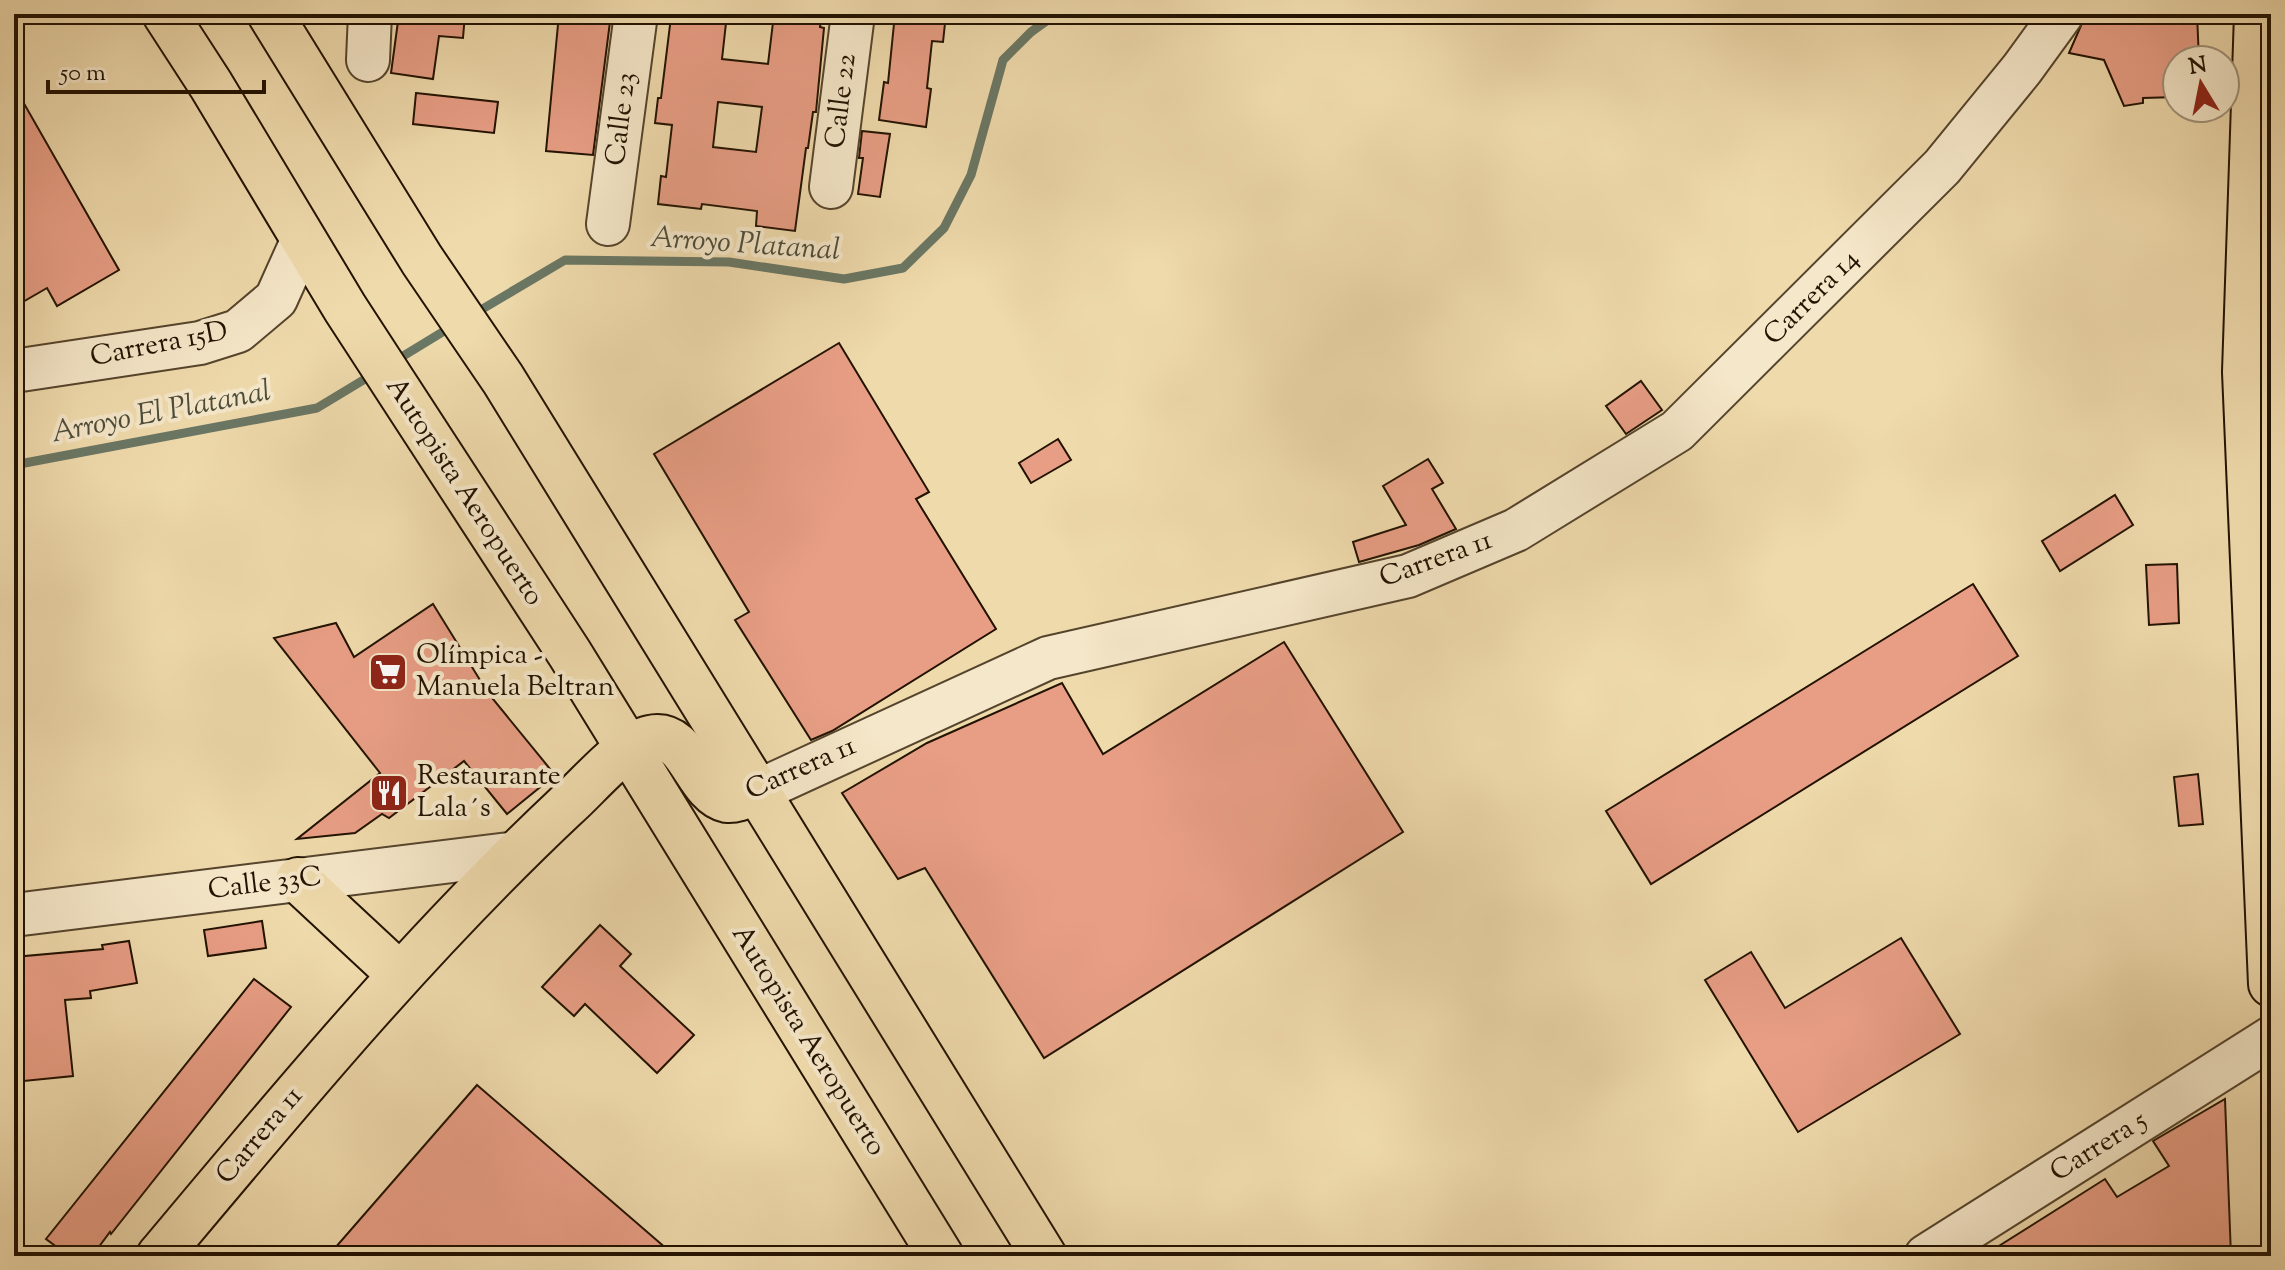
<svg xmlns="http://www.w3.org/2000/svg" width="2285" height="1270" viewBox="0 0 2285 1270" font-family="'Sorts Mill Goudy',serif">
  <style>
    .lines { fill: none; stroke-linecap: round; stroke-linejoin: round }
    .stream { stroke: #6a7764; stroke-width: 9 }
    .building { fill: #e89e85; stroke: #221201; stroke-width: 2; fill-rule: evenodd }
    .minor-casing { stroke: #55442c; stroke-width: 46 }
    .major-casing { stroke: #221201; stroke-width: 48 }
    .highway-casing { stroke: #221201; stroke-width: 48 }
    .minor { stroke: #f5e7c9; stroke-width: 42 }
    .major { stroke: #efdaac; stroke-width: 44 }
    .highway { stroke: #efdaac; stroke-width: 44 }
    .labels { text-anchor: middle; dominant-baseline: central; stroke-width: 8; stroke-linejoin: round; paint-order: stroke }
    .street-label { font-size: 28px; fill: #221201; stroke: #f5e7c9 }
    .poi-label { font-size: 28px; fill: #221201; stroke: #f5e7c9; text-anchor: start }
    .water-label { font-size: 30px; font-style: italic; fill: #4c4d3b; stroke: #f5e7c9 }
  </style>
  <rect width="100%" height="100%" fill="#efdaac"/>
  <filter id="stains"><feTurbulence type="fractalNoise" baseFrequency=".0025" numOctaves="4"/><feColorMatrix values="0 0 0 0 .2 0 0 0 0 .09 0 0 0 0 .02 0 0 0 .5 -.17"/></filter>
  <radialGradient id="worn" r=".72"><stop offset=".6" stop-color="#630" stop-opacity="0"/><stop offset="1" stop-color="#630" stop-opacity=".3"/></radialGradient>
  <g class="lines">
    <g class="stream">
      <path d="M474,314L565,260L729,262L844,279L903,268L944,228L971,175L1003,60L1031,32L1056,14"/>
      <path d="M395,361L454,325"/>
      <path d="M14,465L317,408L375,373"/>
    </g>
  </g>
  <g class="building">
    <path d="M399,14H465L463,38L439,36L433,79L391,73Z"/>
    <path d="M559,14H611L593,155L546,151Z"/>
    <path d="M774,14H822L820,27L824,28L816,112H813L808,148H806L795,231L756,226L757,211L702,204L701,209L658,204L661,176L666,177L672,125L655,123L658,98H661L671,17L726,23L722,59L768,64ZM718,102L762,107L756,152L713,147Z"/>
    <path d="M895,14H946L943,42L932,41L927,88L931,89L926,127L879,120L884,82L888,83Z"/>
    <path d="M2086,14H2140L2139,16L2197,14L2199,60H2177V97L2143,98V103L2124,106L2104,60L2069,53Z"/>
    <path d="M14,86L119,270L57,306L47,288L14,307Z"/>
    <path d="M416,93L498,102L494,133L413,124Z"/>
    <path d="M862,131L890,134L880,197L858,194L863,158H859Z"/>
    <path d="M839,343L929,492L916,499L996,629L832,731L811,740L735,620L749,612L654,454Z"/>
    <path d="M1641,381L1662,410L1626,434L1606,406Z"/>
    <path d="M1058,439L1071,460L1031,483L1019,463Z"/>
    <path d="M1428,459L1443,483L1432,489L1456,529L1419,545L1359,562L1353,542L1406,525L1383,486Z"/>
    <path d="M2115,495L2133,525L2060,571L2042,541Z"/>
    <path d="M2177,564L2179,623L2149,625L2146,565Z"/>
    <path d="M1973,584L2018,656L1651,884L1606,811Z"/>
    <path d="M433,604L488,693L555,775L507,814L464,761L389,818L382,814L355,833L297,839L380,773L274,638L336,623L354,657Z"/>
    <path d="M1284,642L1403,832L1044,1058L925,868L898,879L842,793L927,743L1062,683L1103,754Z"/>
    <path d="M2198,774L2203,824L2179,826L2174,777Z"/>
    <path d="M262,921L266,948L208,956L204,930Z"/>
    <path d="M600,925L631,954L620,966L694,1035L657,1073L585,1004L574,1016L542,987Z"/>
    <path d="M1901,938L1960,1034L1798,1132L1705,980L1751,952L1785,1008Z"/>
    <path d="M129,941L137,983L90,991L91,998L65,1000L73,1076L14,1082V1040L18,1039L14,957L103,949L102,945Z"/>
    <path d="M254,979L291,1007L111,1234L110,1232L92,1256H69L46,1239Z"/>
    <path d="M477,1085L675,1256H328Z"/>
    <path d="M2225,1099L2231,1256H1983L2105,1179L2117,1197L2169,1166L2153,1141Z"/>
  </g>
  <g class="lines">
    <defs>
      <g id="minor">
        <path d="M368,60L370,14"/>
        <path d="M831,187L853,14"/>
        <path d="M608,224L636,14"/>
        <path d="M14,371L200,343L238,331L276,299L303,239"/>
        <path d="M756,792L1048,658L1408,576L1516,530L1677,431L1942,167L2022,69L2062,14"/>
        <path d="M14,915L517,853"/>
        <path d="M1926,1256L2271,1038"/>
      </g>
      <g id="major">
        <path d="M2257,14L2245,372L2271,984"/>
        <path d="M298,880L399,974"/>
        <path d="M159,1256C289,1101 418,945 566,806C588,787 622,744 650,738C689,729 695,793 727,800C736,801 748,795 756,792"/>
      </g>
      <g id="highway">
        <path d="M165,14L211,85L345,308L570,654L941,1256"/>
        <path d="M270,14L422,260L503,379L1044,1256"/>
      </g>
    </defs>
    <use href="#minor" class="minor-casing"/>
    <use href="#major" class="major-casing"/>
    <use href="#highway" class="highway-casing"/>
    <use href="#minor" class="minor"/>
    <use href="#major" class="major"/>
    <use href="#highway" class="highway"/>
  </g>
  <defs>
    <symbol id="supermarket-square" viewBox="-11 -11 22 22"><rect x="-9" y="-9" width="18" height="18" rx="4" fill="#8f2418" stroke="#f5e7c9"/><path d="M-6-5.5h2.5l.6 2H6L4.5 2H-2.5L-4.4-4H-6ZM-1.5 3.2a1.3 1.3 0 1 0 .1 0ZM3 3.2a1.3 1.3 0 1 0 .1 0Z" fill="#fff"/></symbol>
    <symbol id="restaurant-square" viewBox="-11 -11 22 22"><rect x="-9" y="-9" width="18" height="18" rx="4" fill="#8f2418" stroke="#f5e7c9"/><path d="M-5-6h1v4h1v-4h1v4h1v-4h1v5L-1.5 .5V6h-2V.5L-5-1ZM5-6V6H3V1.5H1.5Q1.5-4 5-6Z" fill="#fff"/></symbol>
  </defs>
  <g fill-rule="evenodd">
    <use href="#supermarket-square" x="366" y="650" width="44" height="44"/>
    <use href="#restaurant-square" x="367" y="771" width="44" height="44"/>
  </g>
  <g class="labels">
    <g class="street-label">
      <text transform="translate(842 101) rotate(-83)">Calle 22</text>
      <text transform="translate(622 119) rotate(-83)">Calle 23</text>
      <text transform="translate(1812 298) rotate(-45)">Carrera 14</text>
      <text transform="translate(159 345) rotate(-11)">Carrera 15D</text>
      <text transform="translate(464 492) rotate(57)">Autopista Aeropuerto</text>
      <text transform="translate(1436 560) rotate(-20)">Carrera 11</text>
      <text transform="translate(801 769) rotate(-24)">Carrera 11</text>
      <text transform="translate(265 884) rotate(-7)">Calle 33C</text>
      <text transform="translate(808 1041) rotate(58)">Autopista Aeropuerto</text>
      <text transform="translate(260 1136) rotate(-50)">Carrera 11</text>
      <text transform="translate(2099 1147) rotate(-32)">Carrera 5</text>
    </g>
    <g class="poi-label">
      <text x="416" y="656">Olímpica -<tspan x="416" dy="32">Manuela Beltran</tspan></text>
      <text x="417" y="777">Restaurante<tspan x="417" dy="32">Lala´s</tspan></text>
    </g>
    <g class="water-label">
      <text transform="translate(745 245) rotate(4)">Arroyo Platanal</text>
      <text transform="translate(161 413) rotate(-11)">Arroyo El Platanal</text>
    </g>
  </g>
  <rect width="2285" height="1270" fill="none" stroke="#efdaac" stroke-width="48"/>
  <rect x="16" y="16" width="2253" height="1238" fill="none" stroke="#221201" stroke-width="4"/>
  <rect x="24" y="24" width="2237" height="1222" fill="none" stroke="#221201" stroke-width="2"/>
  <g transform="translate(2201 84) rotate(350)"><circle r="38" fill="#f5e7c9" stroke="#a19279" stroke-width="2"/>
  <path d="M0-6L14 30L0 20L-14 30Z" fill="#8f2418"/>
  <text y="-12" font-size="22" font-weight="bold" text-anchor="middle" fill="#221201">N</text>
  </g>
  <path d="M48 80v12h216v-12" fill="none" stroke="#221201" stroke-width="4"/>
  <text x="60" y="80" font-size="24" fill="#221201" stroke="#f5e7c9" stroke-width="6" paint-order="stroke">50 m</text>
  <rect width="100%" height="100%" filter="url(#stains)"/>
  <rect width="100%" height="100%" fill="url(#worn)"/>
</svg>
